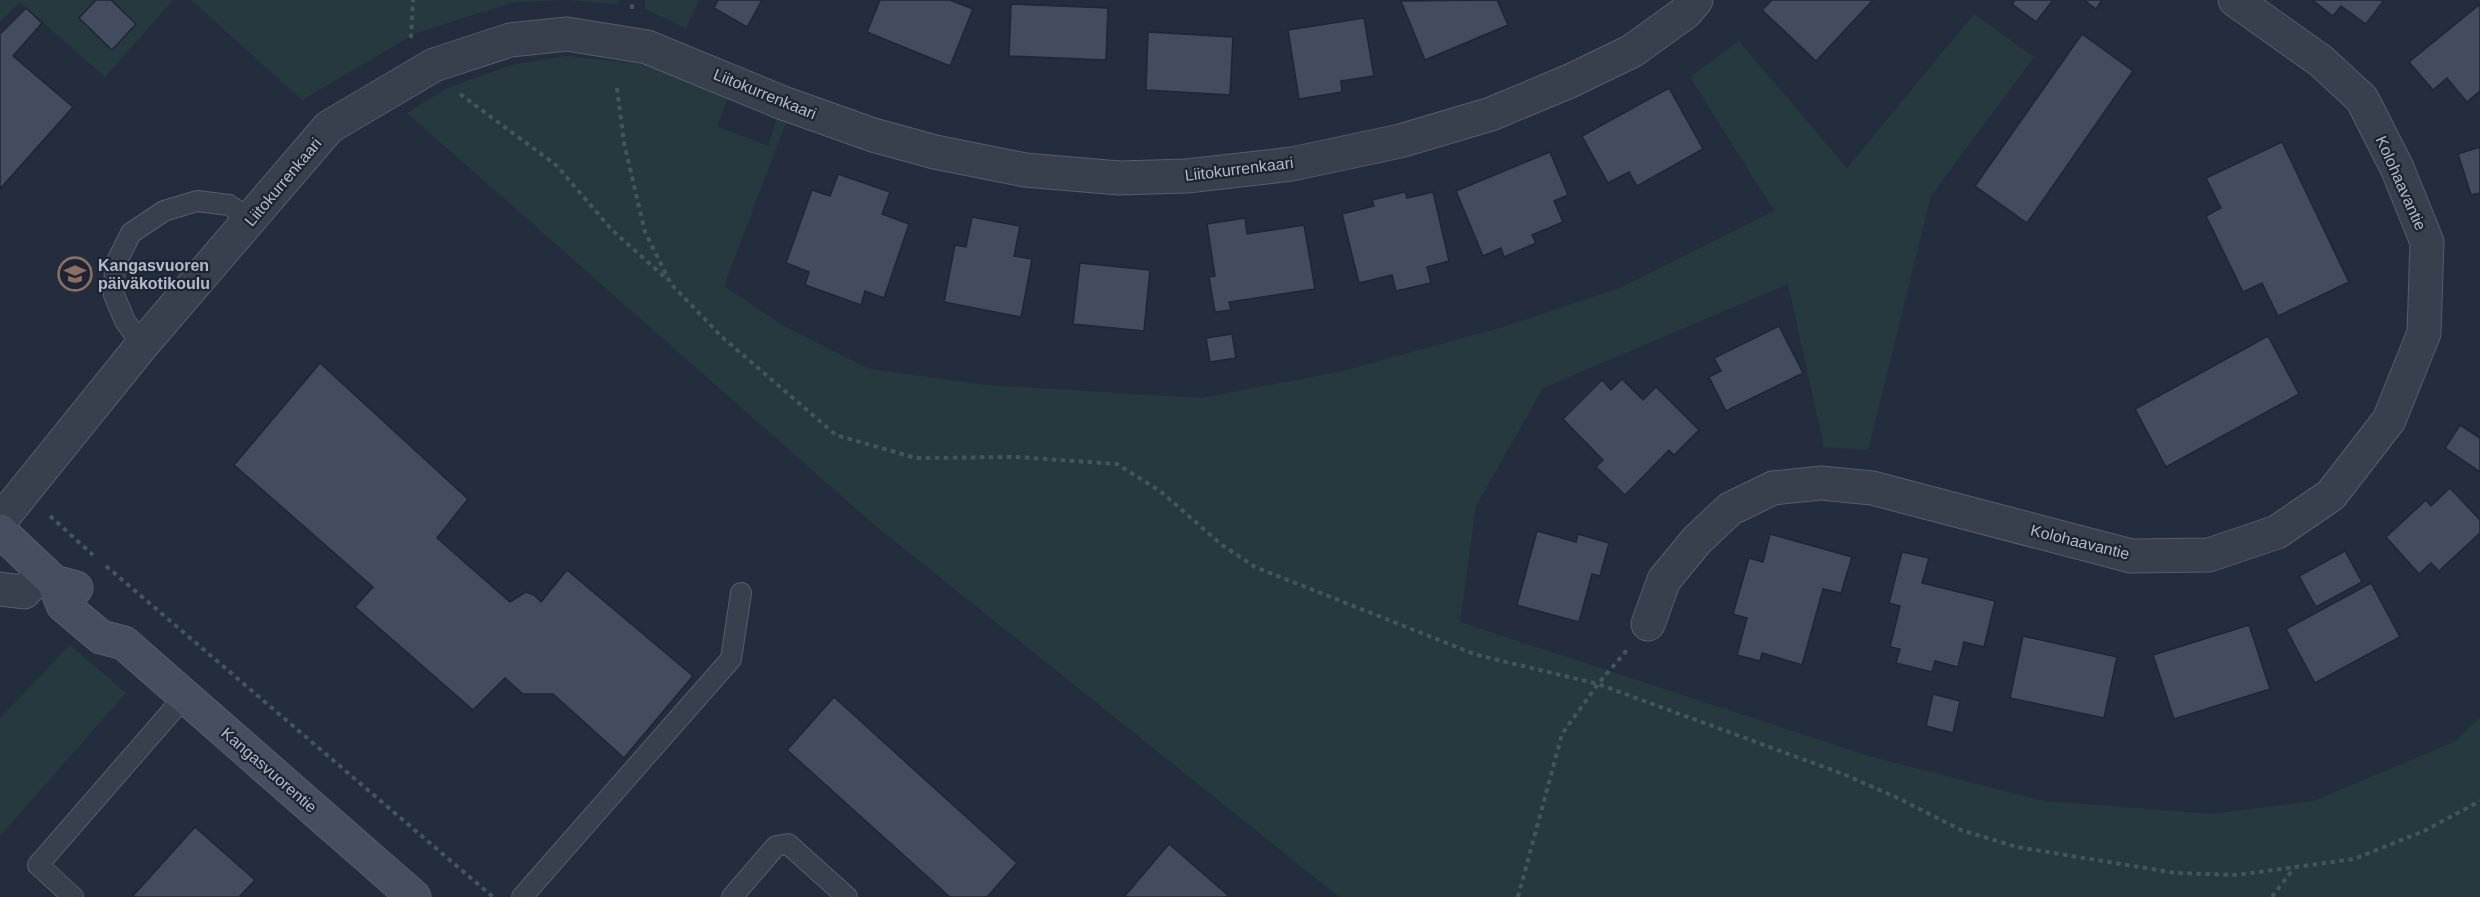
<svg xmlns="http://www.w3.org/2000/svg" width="2480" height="897" viewBox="0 0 2480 897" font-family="Helvetica,sans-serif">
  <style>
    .green { fill: #26393e }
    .building { fill: #434c5f; stroke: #1f2634; stroke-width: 1.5 }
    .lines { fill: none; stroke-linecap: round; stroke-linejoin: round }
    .lane-casing { stroke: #565d6b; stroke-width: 22 }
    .street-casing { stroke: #565d6b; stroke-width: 35 }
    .secondary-casing { stroke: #565d6b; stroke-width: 35 }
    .path { stroke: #44565b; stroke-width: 4; stroke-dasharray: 4.5 4.5; stroke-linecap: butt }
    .lane { stroke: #383f4d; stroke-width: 20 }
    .street { stroke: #383f4d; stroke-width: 33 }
    .secondary { stroke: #464e60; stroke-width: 33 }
    .labels { text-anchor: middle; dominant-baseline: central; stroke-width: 4.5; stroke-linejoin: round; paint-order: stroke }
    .street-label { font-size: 16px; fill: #b4bac9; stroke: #1d2432 }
    .poi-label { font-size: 16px; font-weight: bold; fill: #b4bac9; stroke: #1d2432; text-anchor: start }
  </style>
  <rect width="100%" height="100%" fill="#242d3d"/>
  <g class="green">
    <path d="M0,0H173L105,77L20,2L0,22Z"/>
    <path d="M191,0H618L619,4L568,0L515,2L416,33L302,100Z"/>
    <path d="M645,0H699L686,28L645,9Z"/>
    <path d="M1974,14L2034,57L1931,196L1868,450L1824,447L1788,284L1543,388L1476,506L1460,622L1872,757L2044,801L2212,814L2313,801L2454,742L2480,717V897H1339L872,523L407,113L445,89L511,65L567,56L641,64L729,96L717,126L768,146L777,118L787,120L724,286L782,325L869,369L987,385L1201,398L1343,371L1513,324L1622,287L1774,211L1690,77L1739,41L1847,168Z"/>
    <path d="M70,645L126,693L0,836V718Z"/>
  </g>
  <g class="building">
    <path d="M96,0H111L136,24L112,50L79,18Z"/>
    <path d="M718,0H762L747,27L714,8Z"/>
    <path d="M880,0H950L973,9L950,66L867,32Z"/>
    <path d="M1497,0L1508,25L1425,60L1401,1Z"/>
    <path d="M1772,0H1871L1872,1L1816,61L1762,10Z"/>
    <path d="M2015,0H2053L2036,22L2012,4Z"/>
    <path d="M2084,0H2102L2096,9Z"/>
    <path d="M2312,0H2384L2366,24L2341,6L2333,16Z"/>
    <path d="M1011,4L1108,8L1106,60L1009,56Z"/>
    <path d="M2480,4V91L2467,102L2447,78L2433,90L2409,62Z"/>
    <path d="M26,8L42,23L13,56L73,107L0,189V34Z"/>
    <path d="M1364,18L1374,76L1341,81L1342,92L1299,99L1288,30Z"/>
    <path d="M1148,32L1233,37L1230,95L1146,90Z"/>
    <path d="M2082,34L2133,71L2027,223L1975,186Z"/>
    <path d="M1669,88L1703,149L1637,186L1629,172L1608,183L1582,136Z"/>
    <path d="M2282,142L2349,282L2278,316L2262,283L2243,292L2206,216L2221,208L2206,178Z"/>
    <path d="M2480,147V193L2471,195L2458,154Z"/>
    <path d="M1550,152L1568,195L1554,201L1563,222L1532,235L1536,243L1504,257L1501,248L1483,256L1456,191Z"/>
    <path d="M838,174L890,192L882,214L909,224L884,298L865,291L861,305L805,285L809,272L786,263L812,190L830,196Z"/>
    <path d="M1405,192L1407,198L1433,192L1449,261L1427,267L1431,283L1396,291L1392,275L1359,283L1342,214L1374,206L1372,200Z"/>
    <path d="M972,217L1020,226L1014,256L1032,259L1021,317L944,302L955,245L966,247Z"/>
    <path d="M1245,218L1247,234L1304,225L1315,289L1229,302L1231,310L1215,312L1209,277L1215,276L1207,224Z"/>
    <path d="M1080,263L1150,270L1144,331L1073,324Z"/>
    <path d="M1779,326L1803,373L1726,411L1709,377L1721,371L1714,358Z"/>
    <path d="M1232,334L1236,358L1210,362L1206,338Z"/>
    <path d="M2268,336L2299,394L2166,467L2135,409Z"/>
    <path d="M320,363L468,499L437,538L510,602L526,592L534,595L541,602L567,570L693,676L624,758L553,694H523L505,678L473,710L355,607L373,587L234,465Z"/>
    <path d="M1622,379L1643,400L1656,387L1699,430L1674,455L1669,450L1625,495L1596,467L1603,460L1563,419L1602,380L1611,390Z"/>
    <path d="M2460,425L2480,438V472L2445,448Z"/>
    <path d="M2450,488L2480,520V533L2439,571L2431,563L2419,574L2386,537L2426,500L2431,506Z"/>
    <path d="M1537,531L1576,542L1578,534L1609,543L1600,576L1592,574L1579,622L1517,605Z"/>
    <path d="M1770,534L1852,557L1841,593L1823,589L1802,665L1762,653L1760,661L1737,655L1747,618L1733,614L1749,558L1763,562Z"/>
    <path d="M2345,551L2362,582L2316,607L2299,576Z"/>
    <path d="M1902,552L1929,558L1922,583L1995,601L1984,647L1964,642L1958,667L1935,661L1932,672L1896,663L1900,649L1890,647L1900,606L1889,603Z"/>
    <path d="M2371,583L2400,637L2315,683L2286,629Z"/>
    <path d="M2249,625L2270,689L2174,719L2153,655Z"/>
    <path d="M2023,636L2117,657L2104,718L2010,698Z"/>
    <path d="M1933,694L1960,701L1953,733L1926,726Z"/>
    <path d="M834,697L1017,863L987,897H950L787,750Z"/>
    <path d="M195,827L255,880L239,897H132Z"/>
    <path d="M1169,844L1230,897H1124Z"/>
  </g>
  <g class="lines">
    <defs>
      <g id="lane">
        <path d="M142,345L125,321L114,295L115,265L131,233L164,211L197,201L229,205L251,220"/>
        <path d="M73,897L38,865L185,696"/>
        <path d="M522,897L731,659L741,593"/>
        <path d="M732,897L776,846L788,844L847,897"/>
      </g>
      <g id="street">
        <path d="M0,521L142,345L329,127L434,65L510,40L567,34L647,47L783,103L873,135L935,152L1025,170L1119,178L1187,176L1292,164L1400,141L1491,114L1570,81L1632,51L1686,12L1696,0"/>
        <path d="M0,589L24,592L43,572"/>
        <path d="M1648,624L1664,580L1697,540L1730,509L1773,488L1821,483L1872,488L2131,556L2209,555L2277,532L2331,495L2389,420L2424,333L2427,242L2397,168L2362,99L2321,61L2235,0"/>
      </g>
      <g id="secondary">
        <path d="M0,531L54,582L76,588"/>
        <path d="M54,582L63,605L83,622L101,637L124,643L414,897"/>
      </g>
    </defs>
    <use href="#lane" class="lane-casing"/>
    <use href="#street" class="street-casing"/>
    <use href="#secondary" class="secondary-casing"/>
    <g class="path">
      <path d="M632,9V0"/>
      <path d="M411,38L413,0"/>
      <path d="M617,88L624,143L645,232L671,284L722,337L836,435L916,458L1017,457L1117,464L1160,491L1222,545L1255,567L1477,655L1598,684L1843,774L1900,799L1961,830L2017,847L2176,873L2237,875L2354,859L2424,831L2480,801"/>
      <path d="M460,94L556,165L612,230L668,280"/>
      <path d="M50,516L93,555"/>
      <path d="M106,566L493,897"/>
      <path d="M1518,897L1562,734L1598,684L1627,650"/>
      <path d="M2272,897L2294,868"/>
    </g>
    <use href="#lane" class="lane"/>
    <use href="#street" class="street"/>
    <use href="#secondary" class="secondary"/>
  </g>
  <defs>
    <symbol id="school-ring" viewBox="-11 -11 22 22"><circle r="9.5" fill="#1d2432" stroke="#8d6e63" stroke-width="1.5"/><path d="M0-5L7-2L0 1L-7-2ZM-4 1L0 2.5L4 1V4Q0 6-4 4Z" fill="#8d6e63"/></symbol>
  </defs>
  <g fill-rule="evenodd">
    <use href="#school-ring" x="56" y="255" width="38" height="38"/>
  </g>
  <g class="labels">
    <g class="street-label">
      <text transform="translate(765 94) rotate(22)">Liitokurrenkaari</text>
      <text transform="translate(1239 169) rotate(-7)">Liitokurrenkaari</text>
      <text transform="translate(283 182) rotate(-50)">Liitokurrenkaari</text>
      <text transform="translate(2401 183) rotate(66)">Kolohaavantie</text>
      <text transform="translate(2080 542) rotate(14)">Kolohaavantie</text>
      <text transform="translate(269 770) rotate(41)">Kangasvuorentie</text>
    </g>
    <g class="poi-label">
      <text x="98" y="265">Kangasvuoren<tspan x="98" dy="18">päiväkotikoulu</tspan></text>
    </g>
  </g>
</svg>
